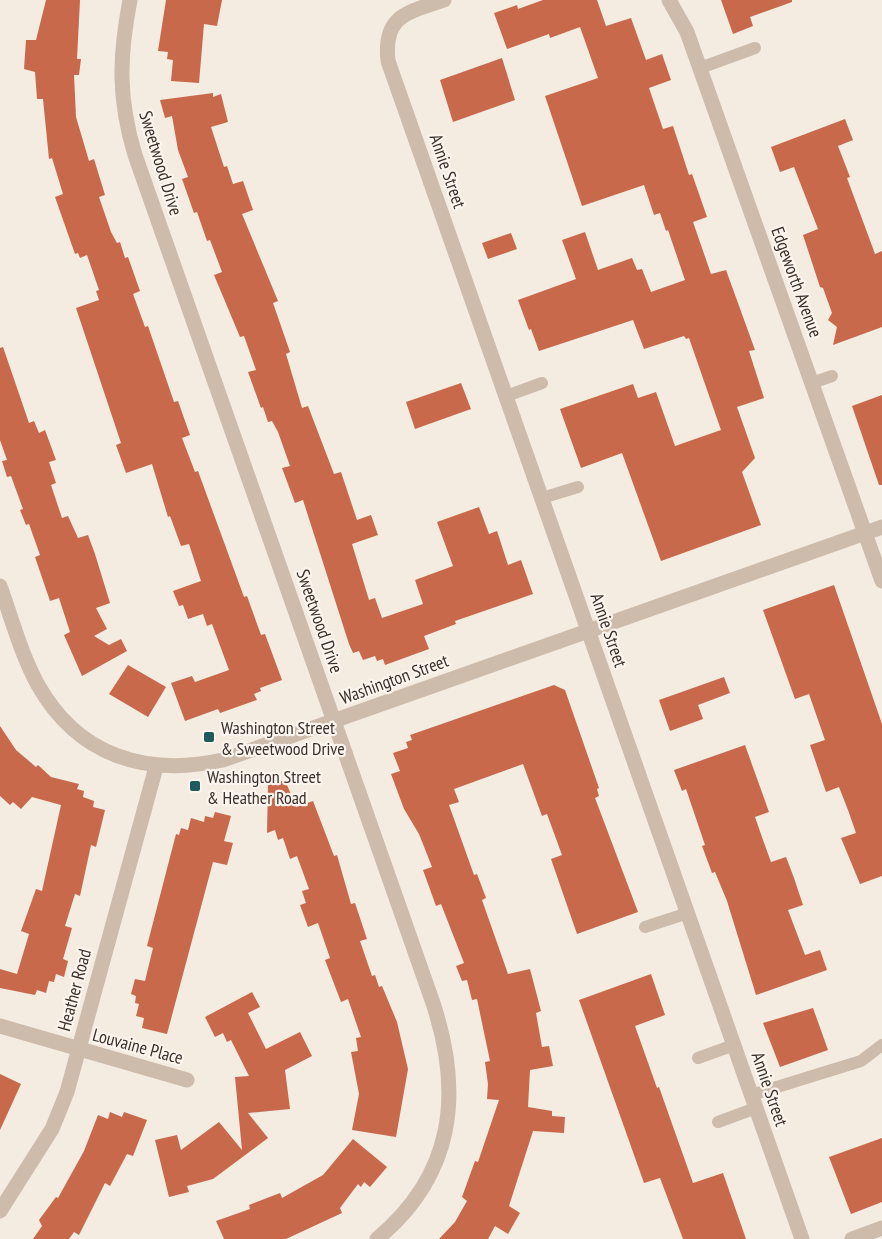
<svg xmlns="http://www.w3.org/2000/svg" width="882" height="1239" viewBox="0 0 882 1239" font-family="'PT Sans Narrow',sans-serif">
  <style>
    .building { fill: #c8694b }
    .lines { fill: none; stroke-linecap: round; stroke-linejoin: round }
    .service { stroke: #cdbbac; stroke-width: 12 }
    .minor { stroke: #cdbbac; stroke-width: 15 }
    .tertiary { stroke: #cdbbac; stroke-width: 15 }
    .poi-dot { fill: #1f5a5e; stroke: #fbf5ee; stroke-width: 2 }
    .labels { text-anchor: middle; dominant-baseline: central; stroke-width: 4.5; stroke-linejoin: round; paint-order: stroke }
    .street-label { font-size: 18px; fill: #3b302b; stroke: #fbf5ee }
    .poi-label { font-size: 18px; fill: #3b302b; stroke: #fbf5ee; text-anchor: start }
  </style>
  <rect width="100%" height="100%" fill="#f4ebe1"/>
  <g class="building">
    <path d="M46,0H80L77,59H81L79,75H74L76,117L89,161L94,159L105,195L99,197L111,232L117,243L120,242L125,258L128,257L140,291L133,294L145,327L148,326L174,402L178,401L190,435L182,438L195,472L198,471L244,597L247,596L261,635L265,634L282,680L260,688L261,691L254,694L257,700L220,713L218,709L185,721L171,683L192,676L195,682L229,670L212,624L207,626L203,614L188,619L183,605L179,606L173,591L201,581L189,544L181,546L170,516L168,517L152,464L126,473L116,445L121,443L76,308L99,300L96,291L99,290L87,255L80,258L78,253L75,254L55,197L63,194L52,158L49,159L43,99H37L35,72L24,69L26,40H36Z"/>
    <path d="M166,0H222L217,26L204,24L199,83L171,81L173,60L167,59L168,52L158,51Z"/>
    <path d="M543,0H597L606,26L631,18L646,60L662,54L671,80L649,88L663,129L673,126L689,175L692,174L698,191L707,217L693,222L711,274L726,270L755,350L749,351L764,398L737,407L755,458L742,472L761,525L661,561L622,453L581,468L560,409L633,384L638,398L656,392L675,446L721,430L689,338L686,339L684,336L644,349L633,320L539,351L531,329L529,330L518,300L576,279L562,240L585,232L598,270L632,258L637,270L642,269L651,292L685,280L668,230L666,231L660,213L654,215L644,185L582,206L545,96L598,78L580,27L550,38L549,34L507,49L494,13L517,5L518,9Z"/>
    <path d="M721,0H792V2L750,17L753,26L733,34Z"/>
    <path d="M502,58L515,100L453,122L440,80Z"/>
    <path d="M213,93V97L221,94L228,122L211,127L224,167L227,166L233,184L243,181L253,210L242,214L278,301L273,303L290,352L286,354L302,408L308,406L334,474L341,472L357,520L371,515L378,535L352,544L369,600L375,598L382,618L423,604L415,580L453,566L437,522L479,507L489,534L497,531L508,565L521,560L533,594L455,621L456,624L424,636L429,649L385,665L383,659L377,661L375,656L363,660L359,651L353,653L349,644L303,500L295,503L282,468L290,466L278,432L272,421L268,422L263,407L261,408L248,372L256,370L244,336L240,337L214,275L222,272L210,240L207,241L197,212L194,213L182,179L188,177L178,150L172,116L165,118L160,100Z"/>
    <path d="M845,119L853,140L838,146L850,177L847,178L875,254L882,251V327L833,345L837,327L828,320L832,313L823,288L820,287L803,235L818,229L794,167L780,172L771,147Z"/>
    <path d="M511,233L517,249L488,259L482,243Z"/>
    <path d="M3,347L29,423L34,421L39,433L45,430L56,460L49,462L56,483L51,485L62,518L68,516L78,538L88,535L95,554L110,603L96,608L107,629L94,636L109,645L121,639L127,651L82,676L64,635L70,632L59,598L50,601L35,557L40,555L29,524L26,525L20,510L23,509L11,476L7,477L2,461L7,460L0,440V348Z"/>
    <path d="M461,383L471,409L415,429L406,402Z"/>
    <path d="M882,395V485H879L852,406Z"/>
    <path d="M834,585L882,724V876L860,884L841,838L856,833L848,810L839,787L826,792L810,745L825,740L809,694L795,699L763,610Z"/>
    <path d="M128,665L166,687L148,717L109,694Z"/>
    <path d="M724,677L730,693L698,705L703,719L670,731L659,700Z"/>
    <path d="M554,685L565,690L599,788L597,789L599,796L595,798L638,912L577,934L551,859L562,855L547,814L542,816L523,764L454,789L459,802L449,805L474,875L477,874L486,898L482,900L508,974L530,969L541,1011L536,1013L542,1047L549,1046L553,1066L530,1070L528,1107L552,1111V1116L565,1117L564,1133L533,1131L509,1206L520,1213L508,1234L495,1226L488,1239H439L455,1222L467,1201L462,1197L475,1161L478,1162L499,1100L487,1099L488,1084L485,1062L490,1061L477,999L472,1000L467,980L462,981L456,966L464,963L441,904L436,906L423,870L432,867L419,834L404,809L391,774L400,771L393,753L408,748L406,742L412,740L410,735Z"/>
    <path d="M0,726L16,750L36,767L38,765L51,777L79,784L77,789L84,791L83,797L94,801L93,807L105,810L96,847L91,845L80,896L75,894L65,926L72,928L63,959L68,961L64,977L56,974L54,982L49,981L46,993L37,990L35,995L0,988V969L17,974L29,934L21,931L36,889L42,891L61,805L32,797L21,809L13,802L10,805L0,796Z"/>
    <path d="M745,745L769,812L755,817L763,840L771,862L786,857L794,878L803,905L788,910L805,955L820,950L827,970L756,995L727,901L715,872L712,873L702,846L705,845L686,789L682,791L674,770Z"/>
    <path d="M285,780L296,807L313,801L334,856L337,855L351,904L355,903L367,939L360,941L372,976L375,975L379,987L382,986L397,1022L408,1069L396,1137L352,1130L359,1094L351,1052L358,1051L356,1038L361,1037L348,999L341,1002L325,960L330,958L318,923L308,927L300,905L306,903L302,891L309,889L297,856L290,859L283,838L278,840L275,830L267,833L268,785Z"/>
    <path d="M215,812L231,816L224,841L233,843L227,865L213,862L167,1034L142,1028L144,1018L136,1016L139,1004L135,1003L136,996L131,994L135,979L145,981L153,948L147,946L176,834L179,835L181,828L188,830L191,818L204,822L205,816L213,818Z"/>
    <path d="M651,974L665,1015L635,1026L657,1088L659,1087L693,1183L723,1173L746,1239H683L660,1178L644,1183L579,1000Z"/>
    <path d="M252,992L260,1007L248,1013L266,1049L300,1032L312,1056L285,1070L290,1109L248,1113L268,1138L213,1179L187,1186L189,1192L169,1197L155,1140L177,1135L181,1150L219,1122L242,1150L235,1077L249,1076L231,1040L227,1042L223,1033L215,1037L205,1017Z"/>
    <path d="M813,1008L828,1050L780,1067L763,1023Z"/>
    <path d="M0,1074L21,1084L0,1130Z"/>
    <path d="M110,1112L122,1117L124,1112L147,1120L133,1156L127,1154L110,1186L105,1183L79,1235L74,1232L69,1239H33L42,1226L39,1220L56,1197L58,1198L84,1151L98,1115L108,1119Z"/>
    <path d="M882,1138V1202L851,1214L829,1157Z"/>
    <path d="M353,1139L387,1167L370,1187L364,1182L361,1187L358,1184L340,1208L342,1213L286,1239H224L216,1221L250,1209L249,1205L280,1193L282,1198L323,1175Z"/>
  </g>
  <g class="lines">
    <g class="service">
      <path d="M700,68L755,48"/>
      <path d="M812,383L832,376"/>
      <path d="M506,396L542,383"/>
      <path d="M542,498L578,487"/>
      <path d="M645,927L688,913"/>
      <path d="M698,1058L734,1045"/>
      <path d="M751,1095L861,1061L882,1045"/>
      <path d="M718,1122L756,1108"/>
    </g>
    <g class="minor">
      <path d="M130,0C119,57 118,99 135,155L433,1003C463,1094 454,1175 377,1239"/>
      <path d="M444,0C407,13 383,15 388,61L802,1239"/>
      <path d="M669,0L687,32L882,581"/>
      <path d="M0,1026L187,1080"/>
      <path d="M0,1211L52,1129L67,1092L156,767"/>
      <path d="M852,1239L882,1228"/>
    </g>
    <path class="tertiary" d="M0,586C12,619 21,654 38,685C78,756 146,777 223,760L882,527"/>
  </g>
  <g class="poi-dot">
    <rect x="203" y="731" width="12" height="12" rx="3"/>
    <rect x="189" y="780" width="12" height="12" rx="3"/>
  </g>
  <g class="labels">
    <g class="street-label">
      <text transform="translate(161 163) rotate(73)">Sweetwood Drive</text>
      <text transform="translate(448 171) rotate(71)">Annie Street</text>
      <text transform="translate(797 282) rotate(70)">Edgeworth Avenue</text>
      <text transform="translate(320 621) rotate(71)">Sweetwood Drive</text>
      <text transform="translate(609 630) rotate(71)">Annie Street</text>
      <text transform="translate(394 679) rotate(-20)">Washington Street</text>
      <text transform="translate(74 990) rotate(-75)">Heather Road</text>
      <text transform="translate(138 1046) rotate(15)">Louvaine Place</text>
      <text transform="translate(770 1089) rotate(71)">Annie Street</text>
    </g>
    <g class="poi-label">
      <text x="221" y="727">Washington Street<tspan x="221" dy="21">&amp; Sweetwood Drive</tspan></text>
      <text x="207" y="776">Washington Street<tspan x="207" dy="21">&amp; Heather Road</tspan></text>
    </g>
  </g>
</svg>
